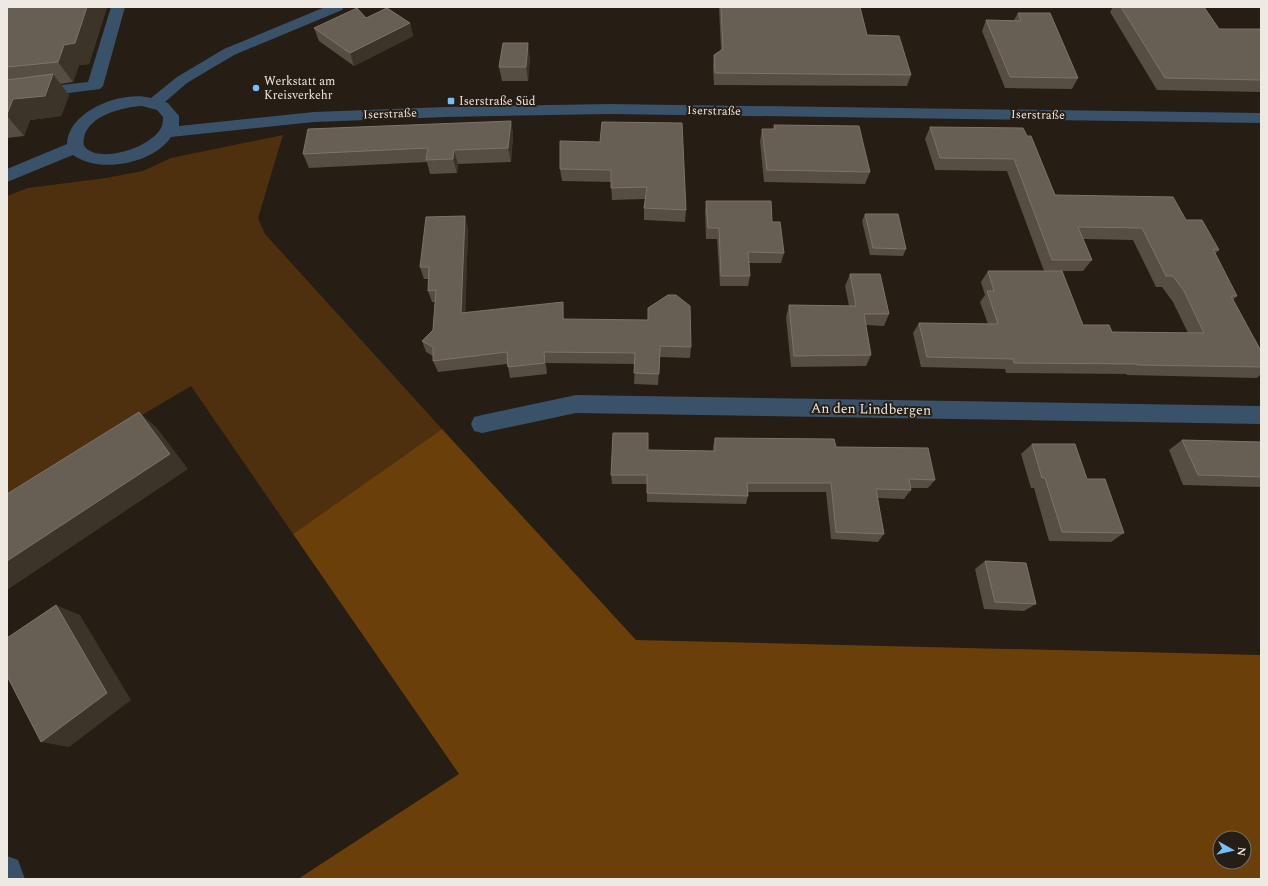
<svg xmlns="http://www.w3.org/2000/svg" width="1268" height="886" viewBox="0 0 1268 886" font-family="Spectral,serif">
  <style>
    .green { fill: #4f300e }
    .forest { fill: #6a3f0a; fill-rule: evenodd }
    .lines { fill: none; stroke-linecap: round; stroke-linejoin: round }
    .minor { fill: #395269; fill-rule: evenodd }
    .wall { fill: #564d43 }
    .shaded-wall { fill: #3c3329 }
    .building { fill: #675e54; stroke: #7c736b }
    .poi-dot { fill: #7abef8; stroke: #261d14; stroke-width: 1.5 }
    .labels { text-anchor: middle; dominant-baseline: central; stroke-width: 4; stroke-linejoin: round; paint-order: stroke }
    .far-poi-label { font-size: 12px; fill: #efe9e3; stroke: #261d14; text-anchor: start }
    .far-street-label { font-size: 12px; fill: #efe9e3; stroke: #261d14 }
    .street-label { font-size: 14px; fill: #efe9e3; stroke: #261d14 }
  </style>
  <rect width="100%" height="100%" fill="#261d14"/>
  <path class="green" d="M283,135L258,218L265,234L442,429L293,534L191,386L7,495V196L28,188L106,178L143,171L171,158Z"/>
  <path class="forest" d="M442,429L636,640L1261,655V879H298L459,774L293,534ZM1220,838H1244V862H1220Z"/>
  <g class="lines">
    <g class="minor">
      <path d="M111,7H125L103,86L100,89L7,101V91L88,82Z"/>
      <path d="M325,7H344L342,10L234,55L187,83L165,102L168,103L179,116V126L314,112L446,107L609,104L1261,113V123L609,114L446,117L314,122L171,137C153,164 99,174 73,155L7,182V169L67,144C68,111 122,90 151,98L177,77L224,49ZM142,106L157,110L163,117C163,119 163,123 162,126C154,146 105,163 87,149C83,146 83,142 84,138C88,115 124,107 142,106Z"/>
      <path d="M576,395L1261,406V424L576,413L482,433L474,431L471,424L474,417L482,415Z"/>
      <path d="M7,856L18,860L25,879H7Z"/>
    </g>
  </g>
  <g class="wall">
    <path d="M7,7H107L89,64L79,65L73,82L60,84L69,95L61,116L30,120L24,136L7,138Z"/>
    <path d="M719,7H860L867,35L911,75L907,86L714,85L713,66L714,55L721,50Z"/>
    <path d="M1113,7H1204L1219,29H1261V92L1157,90L1110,12Z"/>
    <path d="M1018,13L1078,78L1072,89L1005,88L982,31L986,20H1014Z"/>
    <path d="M366,18L410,23L413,36L354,66L319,41L314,28Z"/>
    <path d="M530,57L528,81H502L499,67Z"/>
    <path d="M511,121L513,135L511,162L458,164L457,173L430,174L427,162L309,168L303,154Z"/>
    <path d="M774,125L870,172L865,184L764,182L760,141L762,129H773Z"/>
    <path d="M930,127L1027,136L1055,195L1186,220L1219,250L1215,254L1237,296L1233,300L1261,351V374L1257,378L1127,375L1126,374L1006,373L1005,369L921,367L913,333L919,323L988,324L980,302L985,295L981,282L988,271L1083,325L1112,332L1188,333L1173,302L1162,287H1156L1133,240L1083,239L1092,260L1083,271H1044L1007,171L935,170L925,139Z"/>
    <path d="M600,142L686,210L685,222L644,220V208L645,199L612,200L611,182L562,181L560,169Z"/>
    <path d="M706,201L772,222L784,253L781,263H749L750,276L748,286H720L717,239H706L705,211Z"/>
    <path d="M865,214L906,249L903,256L870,255L862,221Z"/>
    <path d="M468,228L465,313L564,314V319L691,347L690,358L660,357L658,385L634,384L635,364L546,363L547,374L510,378L508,367L507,364L438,372L433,361V356L426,352L422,341L433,330L435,302H432L428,291V279H424L420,267Z"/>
    <path d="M850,274L889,314L884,326L866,325L871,355L866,366L791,367L786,317L789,305L849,306L845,286Z"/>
    <path d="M715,438L836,447L935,480L928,488H911V490L904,499L877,498L884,534L878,542L831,539L826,492H748V496L746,504L647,502V484H612L611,475L648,450L713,451V447Z"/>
    <path d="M1182,440L1261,442V487L1183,485L1169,450Z"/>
    <path d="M1032,444L1087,479L1124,533L1111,542L1049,541L1034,488H1031L1021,454Z"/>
    <path d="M985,561L1036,604L1024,611L984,609L975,569Z"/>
  </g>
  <g class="shaded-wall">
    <path d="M87,7H107L89,64L79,65L73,82L58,62L64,45Z"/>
    <path d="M410,23L413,36L354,66L350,53Z"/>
    <path d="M528,43L530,57L528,81L526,67Z"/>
    <path d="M53,74L69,95L61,116L30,120L24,136L7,116L13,99Z"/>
    <path d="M511,121L513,135L511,162L508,148Z"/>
    <path d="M454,150L458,164L457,173L453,159Z"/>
    <path d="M465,216L468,228L465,325L461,313Z"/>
    <path d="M563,302L564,314L565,330L563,319Z"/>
    <path d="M544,352L546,363L547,374L545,363Z"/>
    <path d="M139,412L157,428L188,469L7,590V561Z"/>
    <path d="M56,605L80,615L131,700L69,747L41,742Z"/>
  </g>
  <g class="building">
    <path d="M7,7H87L75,43L64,45L58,62L7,67Z"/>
    <path d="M721,7H860L867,35L899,36L911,75L715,73L714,55L723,49Z"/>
    <path d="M1121,7H1204L1219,29H1261V80L1165,78Z"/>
    <path d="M357,8L366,18L387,8L410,23L350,53L314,28Z"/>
    <path d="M1018,13H1050L1078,78L1010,77L986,20L1021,21Z"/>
    <path d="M503,43H528L526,67H499Z"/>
    <path d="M53,74L45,96L13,99L7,114V80Z"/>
    <path d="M511,121L508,148L454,150L453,159L426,160L428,148L303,154L308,129Z"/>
    <path d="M602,122L682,123L686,210L644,208L647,187L611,188V170L560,169V141L600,142Z"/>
    <path d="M774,125L859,126L870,172L767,170L762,129H775Z"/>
    <path d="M930,127L1023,128L1027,136H1031L1055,195L1173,197L1186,220H1202L1219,250L1213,249L1237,296H1231L1261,351V367L1137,365V364L1014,363L1013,359L927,357L919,323L998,324L987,291H994L988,271H1062L1083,325H1109L1112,332L1204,333L1184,291L1173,276H1166L1142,228L1078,227L1092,260H1052L1014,159L940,158Z"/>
    <path d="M706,201H771L772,222H780L784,253L748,252L750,276H721L719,228H708Z"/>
    <path d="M865,214H898L906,249L873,248Z"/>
    <path d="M465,216L461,313L563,302V319L648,320V308L668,295H676L690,306L691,347L660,346L659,374L634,373L635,353L544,352L545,363L508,367L507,352L433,361V347L422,341L433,330L436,290L428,291L429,267H420L426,217Z"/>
    <path d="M850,274H880L889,314H864L871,355L794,356L789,305L856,306Z"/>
    <path d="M139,412L170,454L7,561V494Z"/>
    <path d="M613,433H648V450L715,451V438L834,439L836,447L928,448L935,480L909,479L911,490L876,489L884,534L836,532L831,483H747L748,496L647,493V475H611Z"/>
    <path d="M1182,440L1261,442V477L1198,475Z"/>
    <path d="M1032,444H1075L1087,479H1105L1124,533L1062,532L1045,478H1042Z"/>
    <path d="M985,561L1026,563L1036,604L995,602Z"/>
    <path d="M56,605L107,693L41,742L7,676V638Z"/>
  </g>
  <g class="poi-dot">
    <circle cx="256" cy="88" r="4"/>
    <rect x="447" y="97" width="8" height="8" rx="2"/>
  </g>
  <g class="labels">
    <g class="far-poi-label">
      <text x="264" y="81">Werkstatt am<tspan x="264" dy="14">Kreisverkehr</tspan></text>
      <text x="459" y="101">Iserstraße Süd</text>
    </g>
    <g class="far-street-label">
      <text transform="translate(714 111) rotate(1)">Iserstraße</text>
      <text transform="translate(390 114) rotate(-2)">Iserstraße</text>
      <text transform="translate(1038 115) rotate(1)">Iserstraße</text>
    </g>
    <g class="street-label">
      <text transform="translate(871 409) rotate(1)">An den Lindbergen</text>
    </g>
  </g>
  <rect width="1268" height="886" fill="none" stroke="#efe9e3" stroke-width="16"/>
  <g transform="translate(1232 850) rotate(98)"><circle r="19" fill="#261d14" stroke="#766f67"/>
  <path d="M0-3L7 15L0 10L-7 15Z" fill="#7abef8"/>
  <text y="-6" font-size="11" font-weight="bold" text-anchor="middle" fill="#efe9e3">N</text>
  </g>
</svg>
